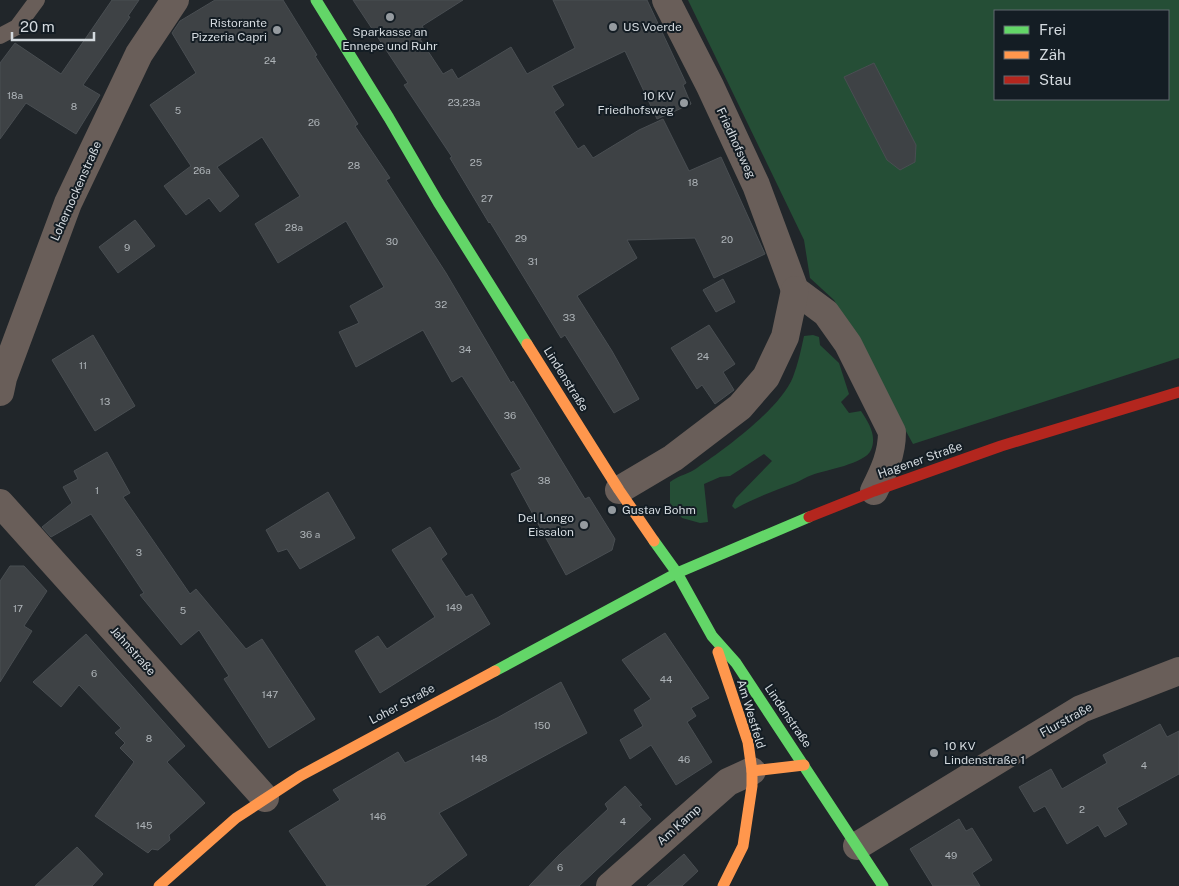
<svg xmlns="http://www.w3.org/2000/svg" width="1179" height="886" viewBox="0 0 1179 886" font-family="'Public Sans',sans-serif">
  <style>
    .green { fill: #254e36; fill-rule: evenodd }
    .building { fill: #3e4245; stroke: #494e52 }
    .lines { fill: none; stroke-linecap: round; stroke-linejoin: round }
    .lane { stroke: #695e59; stroke-width: 16 }
    .street { stroke: #695e59; stroke-width: 28 }
    .fast { stroke: #63d668; stroke-width: 11 }
    .slow { stroke: #ff974d; stroke-width: 11 }
    .jam { stroke: #b3261e; stroke-width: 11 }
    .poi-dot { fill: #959ba0; stroke: #141d24; stroke-width: 2 }
    .labels { text-anchor: middle; dominant-baseline: central; stroke-width: 4; stroke-linejoin: round; paint-order: stroke }
    .number-label { font-size: 10px; fill: #aeb4b8 }
    .poi-label { font-size: 12px; fill: #d4dadf; stroke: #141d24; text-anchor: end }
    .street-label { font-size: 12px; fill: #d4dadf; stroke: #141d24 }
  </style>
  <rect width="100%" height="100%" fill="#21262a"/>
  <g class="green">
    <path d="M688,0H1179V358L913,444L834,300L810,278L804,240ZM995,11H1168V99H995Z"/>
    <path d="M813,335L819,337L820,345L839,363L849,394L841,402L849,413L861,411C869,423 877,436 871,450C865,464 825,470 812,475C806,477 800,481 795,483C774,491 754,498 735,509L732,506L736,498L772,461L764,454L730,476L720,477L704,484L708,522L700,523L682,518L670,503V482C679,475 689,474 697,468C725,449 781,408 793,377C798,364 801,350 804,336Z"/>
  </g>
  <g class="building">
    <path d="M112,0H139L128,16L130,17L83,85L100,95L76,134L26,103L0,139V63L15,43L61,74Z"/>
    <path d="M215,0H283L317,55L315,56L358,124L355,126L390,178L386,180L446,273L511,383L513,381L585,499L589,497L615,539L612,550L566,575L511,474L521,469L462,376L452,382L423,330L356,367L339,332L359,323L350,306L384,287L346,221L278,263L255,224L300,196L262,137L217,167L239,196L220,212L209,198L186,215L164,186L191,166L150,105L196,73L172,33L180,21Z"/>
    <path d="M353,0H463L422,26L427,34L420,39L443,74L452,69L458,79L511,47L527,74L575,48L553,0H647L686,83L683,85L691,104L657,119L625,51L552,86L564,105L554,112L578,149L584,145L593,158L639,130L663,119L689,171L721,157L765,254L714,278L695,238L627,240L637,258L577,296L612,351L639,399L614,413L565,335L561,338L490,222L489,223L450,158L452,157L404,85L408,83Z"/>
    <path d="M874,63L916,145L915,162L900,170L887,160L844,77Z"/>
    <path d="M135,220L155,246L118,273L99,247Z"/>
    <path d="M723,279L735,302L716,312L703,290Z"/>
    <path d="M709,325L735,364L723,372L734,390L715,404L702,385L697,389L671,348Z"/>
    <path d="M93,335L135,406L95,431L52,360Z"/>
    <path d="M107,452L130,493L123,497L190,594L196,589L246,649L262,639L315,719L269,748L224,679L229,676L199,630L181,645L140,595L144,593L91,514L51,537L42,527L72,503L63,487L78,479L74,471Z"/>
    <path d="M328,492L355,538L300,569L287,549L278,552L266,530Z"/>
    <path d="M430,527L447,554L441,559L466,597L472,594L490,624L380,693L355,651L378,636L387,649L435,617L392,550Z"/>
    <path d="M10,566H24L47,591L24,626L32,631L0,682V581Z"/>
    <path d="M665,633L709,698L691,708L696,716L687,722L712,762L676,785L651,745L630,759L620,740L643,726L634,710L651,699L622,660Z"/>
    <path d="M86,634L185,746L167,762L205,803L169,835L170,840L158,850L152,849L148,853L95,816L134,762L120,748L125,743L115,733L121,728L79,685L61,707L33,682Z"/>
    <path d="M561,682L587,733L439,813L467,855L425,886H327L289,831L340,800L333,790L398,752L405,763L497,718Z"/>
    <path d="M1160,724L1167,737L1179,731V774L1117,808L1127,824L1105,837L1098,825L1067,844L1045,806L1034,812L1019,787L1051,769L1062,789L1107,763L1103,755Z"/>
    <path d="M625,786L642,805L639,806L651,819L579,886H529L559,855L608,809L605,804Z"/>
    <path d="M959,819L966,831L972,828L992,860L972,873L980,886H933L910,849Z"/>
    <path d="M77,847L103,874L92,886H35Z"/>
    <path d="M684,854L698,871L682,886H647Z"/>
  </g>
  <g class="lines">
    <path class="lane" d="M0,36L17,27L37,0"/>
    <g class="street">
      <path d="M666,0L710,86L756,185L795,290L826,313L848,344L892,432C892,454 884,471 874,491"/>
      <path d="M0,392L3,378L68,203L139,54L175,0"/>
      <path d="M619,490L673,458L740,407L766,377L785,337L795,290"/>
      <path d="M0,503L265,798"/>
      <path d="M857,846L1081,709L1179,671"/>
      <path d="M610,886L728,782L752,771"/>
    </g>
    <g class="fast">
      <path d="M316,0L389,118L438,202L527,344"/>
      <path d="M654,541L677,573L712,636L736,663L883,886"/>
      <path d="M495,671L677,573L809,517"/>
    </g>
    <g class="slow">
      <path d="M527,344L619,490L654,541"/>
      <path d="M718,652L748,742L752,771V786L743,846L723,886"/>
      <path d="M752,771L804,765"/>
      <path d="M159,886L236,818L300,776L495,671"/>
    </g>
    <path class="jam" d="M809,517L874,491L1001,446L1179,392"/>
  </g>
  <g class="poi-dot">
    <circle cx="390" cy="17" r="5"/>
    <circle cx="613" cy="27" r="5"/>
    <circle cx="277" cy="30" r="5"/>
    <circle cx="684" cy="103" r="5"/>
    <circle cx="612" cy="510" r="5"/>
    <circle cx="584" cy="525" r="5"/>
    <circle cx="934" cy="753" r="5"/>
  </g>
  <g class="labels">
    <g class="number-label">
      <text x="270" y="60">24</text>
      <text x="15" y="95">18a</text>
      <text x="464" y="102">23,23a</text>
      <text x="74" y="106">8</text>
      <text x="178" y="110">5</text>
      <text x="314" y="122">26</text>
      <text x="476" y="162">25</text>
      <text x="354" y="165">28</text>
      <text x="202" y="170">26a</text>
      <text x="693" y="182">18</text>
      <text x="487" y="198">27</text>
      <text x="294" y="227">28a</text>
      <text x="521" y="238">29</text>
      <text x="727" y="239">20</text>
      <text x="392" y="241">30</text>
      <text x="127" y="247">9</text>
      <text x="533" y="261">31</text>
      <text x="441" y="304">32</text>
      <text x="569" y="317">33</text>
      <text x="465" y="349">34</text>
      <text x="703" y="356">24</text>
      <text x="83" y="365">11</text>
      <text x="105" y="401">13</text>
      <text x="510" y="415">36</text>
      <text x="544" y="480">38</text>
      <text x="97" y="490">1</text>
      <text x="310" y="534">36 a</text>
      <text x="139" y="552">3</text>
      <text x="454" y="607">149</text>
      <text x="18" y="608">17</text>
      <text x="183" y="610">5</text>
      <text x="94" y="673">6</text>
      <text x="666" y="679">44</text>
      <text x="270" y="694">147</text>
      <text x="542" y="725">150</text>
      <text x="149" y="738">8</text>
      <text x="479" y="758">148</text>
      <text x="684" y="759">46</text>
      <text x="1144" y="765">4</text>
      <text x="1082" y="809">2</text>
      <text x="378" y="816">146</text>
      <text x="623" y="821">4</text>
      <text x="144" y="825">145</text>
      <text x="951" y="855">49</text>
      <text x="560" y="867">6</text>
    </g>
    <g class="poi-label">
      <text x="267" y="23">Ristorante<tspan x="267" dy="14">Pizzeria Capri</tspan></text>
      <text x="623" y="27" text-anchor="start">US Voerde</text>
      <text x="390" y="32" text-anchor="middle">Sparkasse an<tspan x="390" dy="14">Ennepe und Ruhr</tspan></text>
      <text x="674" y="96">10 KV<tspan x="674" dy="14">Friedhofsweg</tspan></text>
      <text x="622" y="510" text-anchor="start">Gustav Bohm</text>
      <text x="574" y="518">Del Longo<tspan x="574" dy="14">Eissalon</tspan></text>
      <text x="944" y="746" text-anchor="start">10 KV<tspan x="944" dy="14">Lindenstraße 1</tspan></text>
    </g>
    <g class="street-label">
      <text transform="translate(736 143) rotate(65)">Friedhofsweg</text>
      <text transform="translate(76 191) rotate(-66)">Lohernockenstraße</text>
      <text transform="translate(566 379) rotate(58)">Lindenstraße</text>
      <text transform="translate(920 460) rotate(-19)">Hagener Straße</text>
      <text transform="translate(133 651) rotate(48)">Jahnstraße</text>
      <text transform="translate(402 704) rotate(-28)">Loher Straße</text>
      <text transform="translate(751 714) rotate(73)">Am Westfeld</text>
      <text transform="translate(788 716) rotate(56)">Lindenstraße</text>
      <text transform="translate(1066 720) rotate(-29)">Flurstraße</text>
      <text transform="translate(679 825) rotate(-42)">Am Kamp</text>
    </g>
  </g>
  <rect x="994" y="10" width="175" height="90" fill="#141d24" stroke="#61696f"/>
  <rect x="1004" y="26" width="25" height="8" fill="#63d668" stroke="#61696f"/>
  <text x="1039" y="35" font-size="15" fill="#d4dadf">Frei</text>
  <rect x="1004" y="51" width="25" height="8" fill="#ff974d" stroke="#61696f"/>
  <text x="1039" y="60" font-size="15" fill="#d4dadf">Zäh</text>
  <rect x="1004" y="76" width="25" height="8" fill="#b3261e" stroke="#61696f"/>
  <text x="1039" y="85" font-size="15" fill="#d4dadf">Stau</text>
  <path d="M12 32v8h82v-8" fill="none" stroke="#d4dadf" stroke-width="2.5"/>
  <text x="20" y="32" font-size="15" fill="#d4dadf" stroke="#141d24" stroke-width="4" paint-order="stroke">20 m</text>
</svg>
